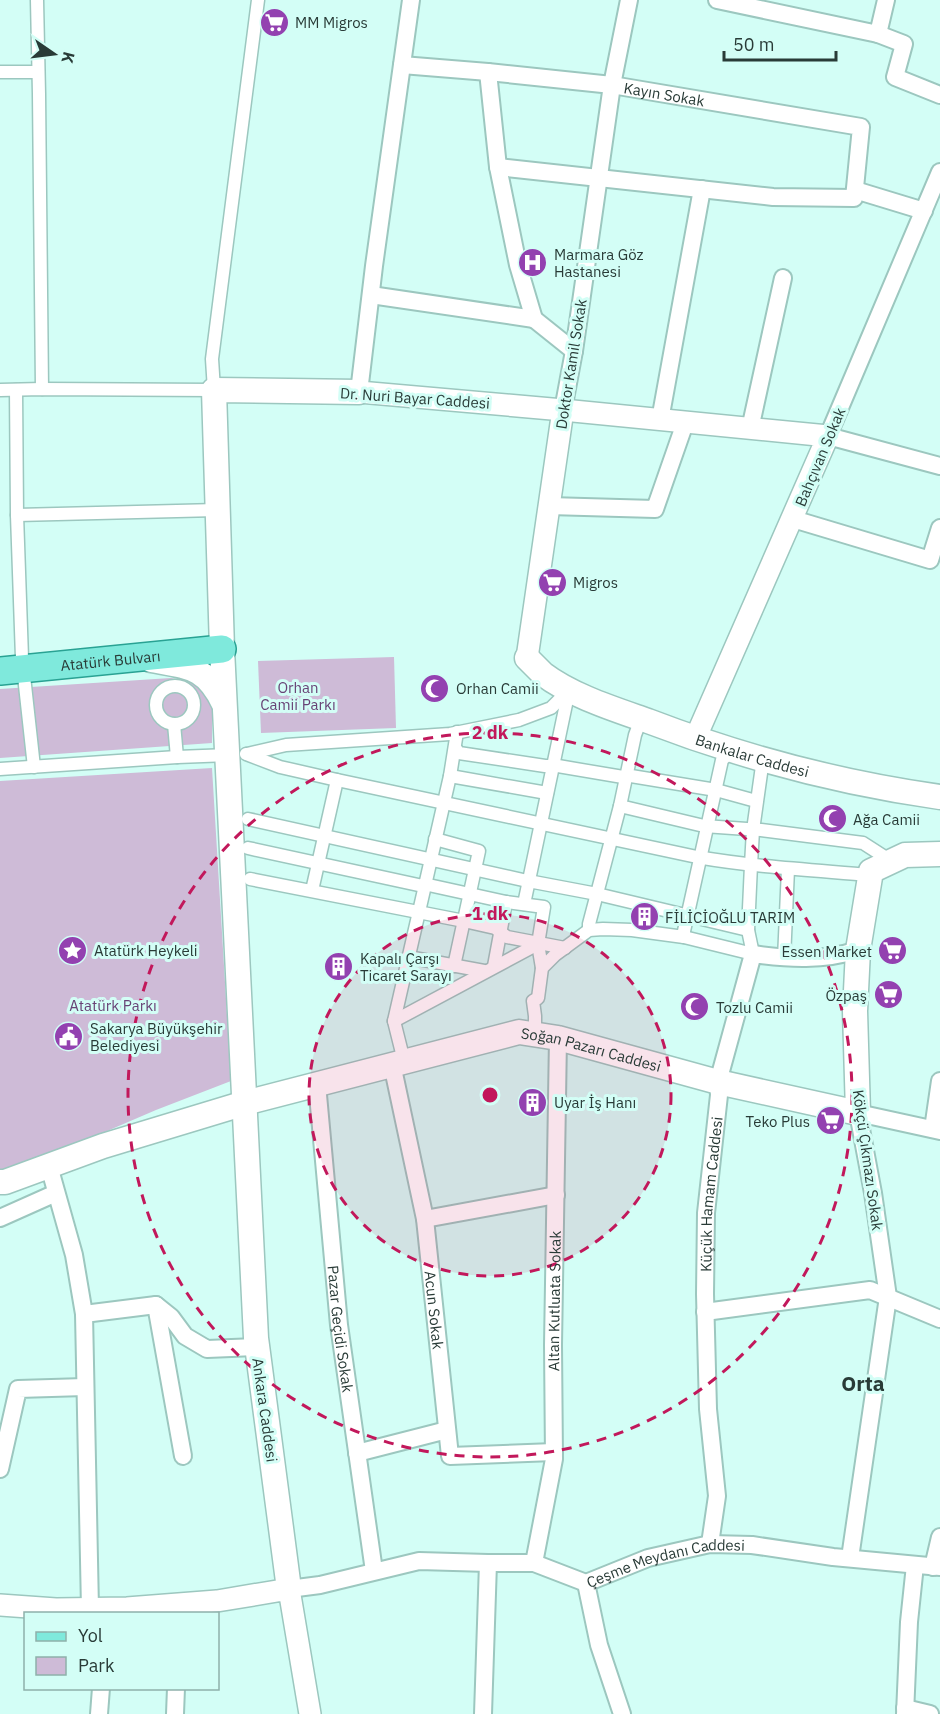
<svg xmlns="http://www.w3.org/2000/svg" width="940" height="1714" viewBox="0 0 940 1714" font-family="'IBM Plex Sans',sans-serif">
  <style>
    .green { fill: #cebbd7 }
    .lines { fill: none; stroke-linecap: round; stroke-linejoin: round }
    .pedestrian-casing { stroke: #9cc7bf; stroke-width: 15 }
    .minor-casing { stroke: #9cc7bf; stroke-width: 20 }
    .tertiary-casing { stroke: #9cc7bf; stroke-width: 24 }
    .secondary-casing { stroke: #9cc7bf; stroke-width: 27 }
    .primary-casing { stroke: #29a293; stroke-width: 30 }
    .pedestrian { stroke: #fff; stroke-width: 12 }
    .minor { stroke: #fff; stroke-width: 16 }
    .tertiary { stroke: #fff; stroke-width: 21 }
    .secondary { stroke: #fff; stroke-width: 24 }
    .primary { stroke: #7fe9dc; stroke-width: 27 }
    .ring { fill: none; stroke: #c2185b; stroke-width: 3; stroke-dasharray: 10 8 }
    .labels { text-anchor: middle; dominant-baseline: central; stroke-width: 6; stroke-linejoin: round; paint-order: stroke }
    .poi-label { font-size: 15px; fill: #293b37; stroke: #d3fef6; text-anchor: start }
    .street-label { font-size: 15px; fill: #293b37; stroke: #d3fef6 }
    .park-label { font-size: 15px; fill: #684376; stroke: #d3fef6 }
    .district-label { font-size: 21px; font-weight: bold; fill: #293b37; stroke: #d3fef6 }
    .centre { fill: #c2185b; stroke: #d3fef6; stroke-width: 3 }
    .ring-label { font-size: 18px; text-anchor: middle; font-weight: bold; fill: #c2185b; stroke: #d3fef6; stroke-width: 6; stroke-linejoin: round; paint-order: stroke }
  </style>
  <rect width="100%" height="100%" fill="#d3fef6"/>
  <g class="green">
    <path d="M394,657L396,728L261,733L258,661Z"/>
    <path d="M171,678L199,684L212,695V743L0,758V689Z"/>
    <path d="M212,768L231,1081L156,1110L0,1177V781Z"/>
  </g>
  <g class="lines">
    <defs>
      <g id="pedestrian">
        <path d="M37,0L39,94L42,389"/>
        <path d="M0,72H38"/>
        <path d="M0,390L42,389L214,390L212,359L258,0"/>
        <path d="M16,390L17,515L22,658L34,767"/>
        <path d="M17,515L217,510"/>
        <circle cx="175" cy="705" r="19"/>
        <path d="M174,724L177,757"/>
        <path d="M456,749L459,753L545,766H558L623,777L631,776L716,790L756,801"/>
        <path d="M246,754L280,767L337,780L697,857C755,867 812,870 870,875"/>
        <path d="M247,754L286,745L450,734L519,720L551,708L569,690"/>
        <path d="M0,769L177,757L229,755"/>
        <path d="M450,776L547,793"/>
        <path d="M620,806L704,826L761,830L863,843L891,861"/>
        <path d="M248,819L523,880L597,894L748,930"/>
        <path d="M435,839L479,851L454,966"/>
        <path d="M248,848L423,886"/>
        <path d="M250,879L464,921L495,928L507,937L565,948"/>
        <path d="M424,884L506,902L544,907L538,944L542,968"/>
        <path d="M313,886L337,780"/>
        <path d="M524,904L569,690"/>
        <path d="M589,930V924L620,806L635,735L641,719"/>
        <path d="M684,937V931L722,760L731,751"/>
        <path d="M408,957L484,971"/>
        <path d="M784,959L788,869"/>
        <path d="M494,966L506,902"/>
        <path d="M394,1021L538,944"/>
        <path d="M535,1034V1016L533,1001L538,998L542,968L555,955L589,930L603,929L632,930L684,937L753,954L748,930L751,865L753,830L763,759"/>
        <path d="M404,1061L394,1021L450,776L457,732"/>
      </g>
      <g id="minor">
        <path d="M717,0L878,34L886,0"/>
        <path d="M878,34L904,44L895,77L940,95"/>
        <path id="s1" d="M402,65L488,72L612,85L861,127L854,198L773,197L498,167"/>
        <path d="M488,72L498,167L518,265L534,319"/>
        <path d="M940,172L828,436L940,466"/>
        <path d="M855,190L924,211"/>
        <path d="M371,295L534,319"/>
        <path d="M534,319L574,351"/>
        <path d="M359,392L374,266L411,0"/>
        <path d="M563,410L574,351L612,85L629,0"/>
        <path d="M660,420L702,189"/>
        <path d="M750,429L783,278"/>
        <path d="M549,506L655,509L685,423"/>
        <path d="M793,519L930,560L940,528"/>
        <path id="s2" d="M392,1064L425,1219L450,1456L554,1452"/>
        <path id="s3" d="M317,1084L339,1325L374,1571"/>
        <path d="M933,1129L940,1081"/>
        <path d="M49,1166L74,1255L84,1314L90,1609"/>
        <path d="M0,1218L56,1193"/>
        <path d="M425,1219L556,1195"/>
        <path d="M156,1305L171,1317L185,1336L207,1349L257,1347"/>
        <path d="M705,1312L870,1290L940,1319"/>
        <path d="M84,1314L156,1305L183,1456"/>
        <path d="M357,1453L447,1430"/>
        <path d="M0,1469L18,1389L85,1387"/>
        <path id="s4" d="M710,1544L717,1496L708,1409L705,1294L706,1213L719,1095L718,1082L753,954C788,959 824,961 858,950"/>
        <path d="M850,1558L888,1297L873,1193L858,1113L940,1131"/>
        <path id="s5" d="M534,1563L554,1459L553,1345L558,1038"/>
        <path d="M933,1567L940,1537"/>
        <path d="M586,1583L599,1645L622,1714"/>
        <path id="s6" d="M289,1589L320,1585L419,1561L488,1563H534L586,1583L648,1558L710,1544L752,1545L833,1557L940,1567"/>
        <path d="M905,1708L930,1714"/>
        <path d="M99,1714L101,1688"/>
        <path d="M175,1714L176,1688"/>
        <path d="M483,1714L488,1563"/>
        <path d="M905,1714L909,1622L915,1565"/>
      </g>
      <g id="tertiary">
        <path d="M359,392L563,410L828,436L695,739"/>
        <path d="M527,658L563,410"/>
        <path d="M0,1605L56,1609L127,1608L217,1601L289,1589L310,1714"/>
      </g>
      <g id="secondary">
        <path id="s7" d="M527,658C532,663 538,669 543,674C572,696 614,709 648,721C742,757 840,783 940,797"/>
        <path d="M151,660C189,667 206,666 224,704"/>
        <path id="s8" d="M0,1182H5L103,1146L245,1103L519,1032L558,1038L718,1082L858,1113L855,1011L858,950L871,871L905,855L940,854"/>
        <path d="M289,1589L256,1338L222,649L214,390L359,392"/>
      </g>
      <g id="primary">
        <path id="s9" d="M0,671L222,649"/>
      </g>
    </defs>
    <use href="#pedestrian" class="pedestrian-casing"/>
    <use href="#minor" class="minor-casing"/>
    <use href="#tertiary" class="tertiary-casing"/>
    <use href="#secondary" class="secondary-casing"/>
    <use href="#primary" class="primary-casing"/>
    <use href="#pedestrian" class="pedestrian"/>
    <use href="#minor" class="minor"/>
    <use href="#tertiary" class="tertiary"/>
    <use href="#secondary" class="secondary"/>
    <use href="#primary" class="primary"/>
  </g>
  <circle cx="490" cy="1095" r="181" fill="#c2185b" fill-opacity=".12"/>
  <g class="ring">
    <circle cx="490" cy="1095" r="181"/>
    <circle cx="490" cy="1095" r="362"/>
  </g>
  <defs>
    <symbol id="supermarket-disc" viewBox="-11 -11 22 22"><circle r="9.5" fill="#9341b0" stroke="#d3fef6"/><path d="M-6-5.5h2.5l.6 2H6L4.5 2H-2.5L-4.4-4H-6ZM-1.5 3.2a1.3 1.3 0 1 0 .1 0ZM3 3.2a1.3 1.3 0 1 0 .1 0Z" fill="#fff"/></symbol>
    <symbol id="hospital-disc" viewBox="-11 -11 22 22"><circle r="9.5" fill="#9341b0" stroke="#d3fef6"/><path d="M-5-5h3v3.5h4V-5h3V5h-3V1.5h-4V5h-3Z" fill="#fff"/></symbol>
    <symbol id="mosque-disc" viewBox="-11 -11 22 22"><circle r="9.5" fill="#9341b0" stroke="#d3fef6"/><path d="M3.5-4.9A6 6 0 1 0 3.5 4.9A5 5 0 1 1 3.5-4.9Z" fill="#fff"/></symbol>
    <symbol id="building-disc" viewBox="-11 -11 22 22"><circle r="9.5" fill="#9341b0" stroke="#d3fef6"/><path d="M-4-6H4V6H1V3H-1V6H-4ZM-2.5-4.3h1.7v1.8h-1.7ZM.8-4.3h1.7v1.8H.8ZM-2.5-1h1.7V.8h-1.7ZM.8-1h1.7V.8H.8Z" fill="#fff"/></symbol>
    <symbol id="sight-disc" viewBox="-11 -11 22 22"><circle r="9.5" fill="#9341b0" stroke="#d3fef6"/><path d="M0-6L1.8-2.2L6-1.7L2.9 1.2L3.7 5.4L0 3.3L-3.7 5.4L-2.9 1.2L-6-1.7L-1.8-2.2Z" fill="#fff"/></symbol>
    <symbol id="civic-disc" viewBox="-11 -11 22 22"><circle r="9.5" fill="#9341b0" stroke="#d3fef6"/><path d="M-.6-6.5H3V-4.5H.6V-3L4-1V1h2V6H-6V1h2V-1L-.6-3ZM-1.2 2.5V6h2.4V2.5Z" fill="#fff"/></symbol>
  </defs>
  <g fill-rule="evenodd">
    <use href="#supermarket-disc" x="258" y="6" width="33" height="33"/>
    <use href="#hospital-disc" x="516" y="246" width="33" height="33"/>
    <use href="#supermarket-disc" x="536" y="566" width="33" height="33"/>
    <use href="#mosque-disc" x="418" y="672" width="33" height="33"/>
    <use href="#mosque-disc" x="816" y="802" width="33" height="33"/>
    <use href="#building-disc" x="628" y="900" width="33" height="33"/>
    <use href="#sight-disc" x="56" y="934" width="33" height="33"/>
    <use href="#supermarket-disc" x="876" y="934" width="33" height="33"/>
    <use href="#building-disc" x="322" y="950" width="33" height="33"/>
    <use href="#supermarket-disc" x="872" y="978" width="33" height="33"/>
    <use href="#mosque-disc" x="678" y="990" width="33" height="33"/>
    <use href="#civic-disc" x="52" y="1020" width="33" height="33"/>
    <use href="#building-disc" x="516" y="1086" width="33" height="33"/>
    <use href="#supermarket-disc" x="814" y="1104" width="33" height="33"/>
  </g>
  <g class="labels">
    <g class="poi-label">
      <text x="295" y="22">MM Migros</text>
      <text x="554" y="254">Marmara Göz<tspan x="554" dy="17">Hastanesi</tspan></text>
      <text x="573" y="582">Migros</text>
      <text x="456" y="688">Orhan Camii</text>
      <text x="853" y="819">Ağa Camii</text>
      <text x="665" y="917">FİLİCİOĞLU TARIM</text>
      <text x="94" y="950">Atatürk Heykeli</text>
      <text x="872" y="951" text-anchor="end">Essen Market</text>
      <text x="360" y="958">Kapalı Çarşı<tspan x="360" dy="17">Ticaret Sarayı</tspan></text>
      <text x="867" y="995" text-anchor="end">Özpaş</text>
      <text x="716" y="1007">Tozlu Camii</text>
      <text x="90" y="1028">Sakarya Büyükşehir<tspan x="90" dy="17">Belediyesi</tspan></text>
      <text x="554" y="1102">Uyar İş Hanı</text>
      <text x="810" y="1121" text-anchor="end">Teko Plus</text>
    </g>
    <g class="street-label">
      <text stroke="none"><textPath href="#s1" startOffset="264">Kayın Sokak</textPath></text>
      <text transform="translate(571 364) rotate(-81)">Doktor Kamil Sokak</text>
      <text transform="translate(415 398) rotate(4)">Dr. Nuri Bayar Caddesi</text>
      <text transform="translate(820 457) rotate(-67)">Bahçıvan Sokak</text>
      <text stroke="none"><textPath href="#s9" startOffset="111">Atatürk Bulvarı</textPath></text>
      <text stroke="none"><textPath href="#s7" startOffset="248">Bankalar Caddesi</textPath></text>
      <text stroke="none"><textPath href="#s8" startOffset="615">Soğan Pazarı Caddesi</textPath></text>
      <text transform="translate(868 1160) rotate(82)">Kökçü Çıkmazı Sokak</text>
      <text stroke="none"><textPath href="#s4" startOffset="351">Küçük Hamam Caddesi</textPath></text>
      <text stroke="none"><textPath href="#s5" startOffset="264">Altan Kutluata Sokak</textPath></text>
      <text stroke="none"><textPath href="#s2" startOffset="250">Acun Sokak</textPath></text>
      <text stroke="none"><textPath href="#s3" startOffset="246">Pazar Geçidi Sokak</textPath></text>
      <text transform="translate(265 1410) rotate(82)">Ankara Caddesi</text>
      <text stroke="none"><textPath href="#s6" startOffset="387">Çeşme Meydanı Caddesi</textPath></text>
    </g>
    <g class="park-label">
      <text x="298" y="687">Orhan<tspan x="298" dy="17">Camii Parkı</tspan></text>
      <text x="113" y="1005">Atatürk Parkı</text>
    </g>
    <g class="district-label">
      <text x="863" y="1383">Orta</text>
    </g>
  </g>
  <circle cx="490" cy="1095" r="9" class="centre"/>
  <g class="ring-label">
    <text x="490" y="739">2 dk</text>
    <text x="490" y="920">1 dk</text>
  </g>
  <rect x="24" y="1612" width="195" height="78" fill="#d3fef6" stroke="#8fb0aa" stroke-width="1.5"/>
  <rect x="36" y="1632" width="30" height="9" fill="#7fe9dc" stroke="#8fb0aa" stroke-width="1.5"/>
  <text x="78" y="1642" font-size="18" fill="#293b37">Yol</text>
  <rect x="36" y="1657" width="30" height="18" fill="#cebbd7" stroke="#8fb0aa" stroke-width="1.5"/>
  <text x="78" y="1672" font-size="18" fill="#293b37">Park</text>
  <g transform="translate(54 54) rotate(104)" stroke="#d3fef6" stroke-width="4.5" paint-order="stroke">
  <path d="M0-4.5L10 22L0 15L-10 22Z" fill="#293b37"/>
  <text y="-9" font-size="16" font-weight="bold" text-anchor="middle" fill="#293b37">K</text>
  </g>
  <path d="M724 51v9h112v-9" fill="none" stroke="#293b37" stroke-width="3"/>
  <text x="733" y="51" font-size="18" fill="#293b37" stroke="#d3fef6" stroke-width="4.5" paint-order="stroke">50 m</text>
</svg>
